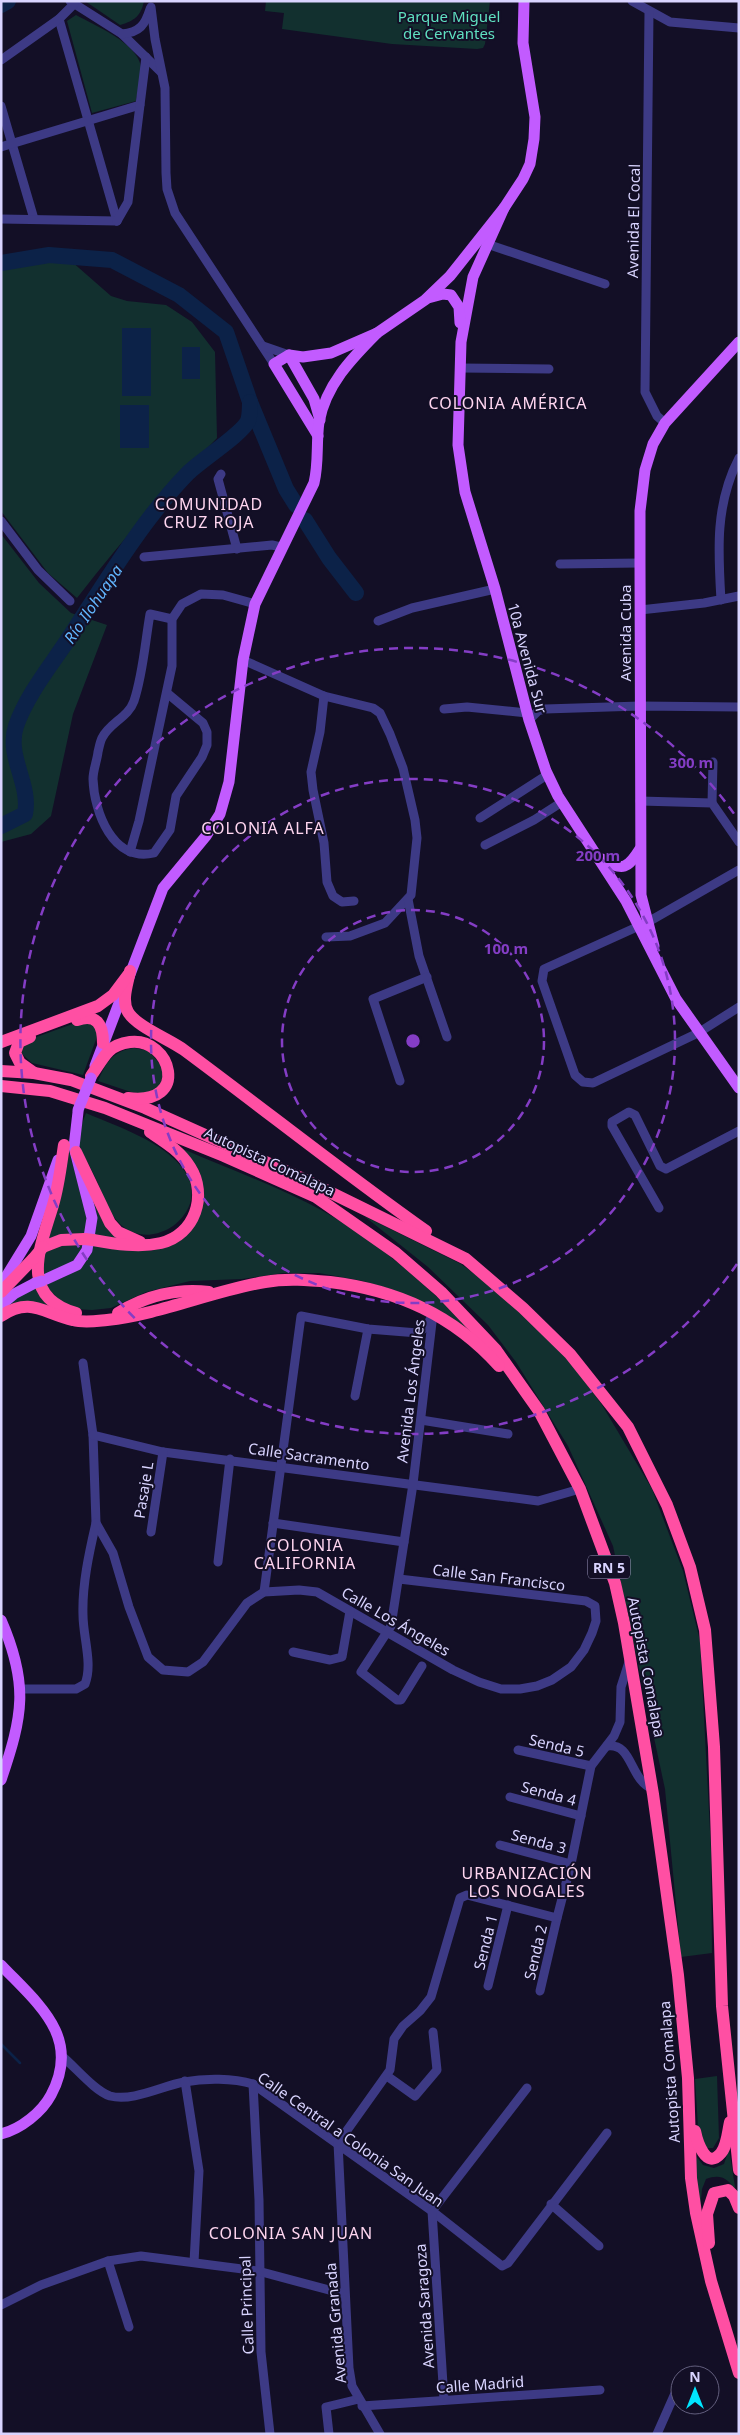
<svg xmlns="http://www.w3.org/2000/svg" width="740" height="2435" viewBox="0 0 740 2435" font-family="'Noto Sans',sans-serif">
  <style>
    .green { fill: #12302f }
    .water { fill: #0c2248 }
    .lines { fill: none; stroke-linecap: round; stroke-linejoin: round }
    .stream { stroke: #0c2248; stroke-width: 2.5 }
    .river { stroke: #0c2248; stroke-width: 16 }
    .minor { stroke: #3d3a85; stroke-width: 9 }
    .major { stroke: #c25bff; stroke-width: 11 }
    .highway { stroke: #ff4fa3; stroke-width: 12 }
    .major-bridge { stroke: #c25bff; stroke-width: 11 }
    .highway-bridge { stroke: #ff4fa3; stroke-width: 12 }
    .ring { fill: none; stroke: #843dc5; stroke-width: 2.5; stroke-dasharray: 9 6 }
    .labels { text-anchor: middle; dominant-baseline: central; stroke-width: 4; stroke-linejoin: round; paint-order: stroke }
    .shield { fill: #130f26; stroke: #9e99be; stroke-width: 1 }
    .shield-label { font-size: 14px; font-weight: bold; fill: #d9d4ff }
    .park-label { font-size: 15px; fill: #5fe0c0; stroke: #130f26 }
    .street-label { font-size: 15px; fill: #d9d4ff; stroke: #130f26 }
    .neighbourhood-label { font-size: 16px; letter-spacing: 1px; fill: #ffd6f0; stroke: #130f26 }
    .water-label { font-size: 16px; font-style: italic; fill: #62b6ff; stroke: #130f26 }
    .centre { fill: #843dc5; stroke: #130f26; stroke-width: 2.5 }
    .ring-label { font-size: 15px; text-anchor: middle; font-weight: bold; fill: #843dc5; stroke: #130f26; stroke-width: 4; stroke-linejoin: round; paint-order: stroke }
  </style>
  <rect width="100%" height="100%" fill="#130f26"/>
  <g class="green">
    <path d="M85,1H144C141,16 134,21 120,25Z"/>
    <path d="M266,1H490L485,44L483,48L477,49L392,44L282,29L284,13L265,11Z"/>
    <path d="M76,15C94,25 138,43 141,67C142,77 137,91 136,101L92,113L67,21Z"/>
    <path d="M48,259L71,261L111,296L127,301L166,305L192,322L215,352L217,438C166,490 122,540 77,598L48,573L1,511V268Z"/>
    <path d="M1,534L39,583L71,613L107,625L73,714L51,816L31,834L1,842Z"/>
    <path d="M81,1021L94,1025L98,1034L83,1075L32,1063L22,1054L21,1049L28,1040Z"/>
    <path d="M134,1048L149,1051L164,1069L160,1087L145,1094L131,1092L98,1081C106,1062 113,1051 134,1048Z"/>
    <path d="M86,1113C118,1127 163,1141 184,1170C213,1210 154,1256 120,1224C107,1211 103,1193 95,1177C82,1148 72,1148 86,1113Z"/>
    <path d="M69,1138L71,1159L87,1211L86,1236L45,1241Z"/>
    <path d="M183,1149C229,1169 279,1187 323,1211C383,1245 425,1285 474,1332L394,1290L363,1281L319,1273H283L242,1279L190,1281L146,1292L111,1308L92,1310L75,1309L64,1305L44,1284C75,1275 77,1272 92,1244L151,1251L172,1245L204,1192L199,1170Z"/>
    <path d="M88,1185L122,1239L93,1237Z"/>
    <path d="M364,1216L461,1264L512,1302L566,1356L602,1405L652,1489L683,1571L700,1641L711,1850L712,1953L681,1957L665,1789L613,1546L568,1446L516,1362L488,1325L428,1267Z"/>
    <path d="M85,1243L72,1263L40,1276L41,1254L55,1245Z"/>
    <path d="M36,1286L48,1306L5,1305Z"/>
    <path d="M717,2076L719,2138L713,2148H706L698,2127L695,2079Z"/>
    <path d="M729,2149L736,2193C730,2179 721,2173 706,2179L702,2189L700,2210L693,2152L703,2165L714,2168L724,2164Z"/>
  </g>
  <g class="water">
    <rect x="122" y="328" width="29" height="68"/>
    <rect x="182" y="347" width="18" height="32"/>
    <rect x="120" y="405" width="29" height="43"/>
  </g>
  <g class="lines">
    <path class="stream" d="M1,2044L20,2063"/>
    <g class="river">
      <path d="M1,5L8,1"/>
      <path d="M1,263L49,255L112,260L179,295L226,332L250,402L286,489L296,505"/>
      <path d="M305,520L329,558L356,593"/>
      <path d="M1,826L25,814C31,783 6,757 16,726C27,695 49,668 67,641C103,586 142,520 188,473C201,460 242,434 248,421C250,415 250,408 250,402"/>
    </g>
    <g class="minor">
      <path d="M70,1L122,34L161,72"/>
      <path d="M632,1L670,22L739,28"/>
      <path d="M151,7L155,39L165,88L166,173L167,189L175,213L274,364"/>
      <path d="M649,12L645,392L657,416L665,423"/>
      <path d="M59,19L117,221"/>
      <path d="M122,34C140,32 145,25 150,9"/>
      <path d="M1,60L59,19L74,4"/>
      <path d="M1,106L34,219"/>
      <path d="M1,147L140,105L146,57"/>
      <path d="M1,219L117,221"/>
      <path d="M117,221L128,202L140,105"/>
      <path d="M487,244L605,284"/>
      <path d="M263,346L289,355"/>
      <path d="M460,368L549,369"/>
      <path d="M221,474L218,479L237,549"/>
      <path d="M1,521L38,570L70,601"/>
      <path d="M144,557L272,545L281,547"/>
      <path d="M560,564L640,563"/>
      <path d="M721,600C718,551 715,504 739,458"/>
      <path d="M640,610L704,603L739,596"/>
      <path d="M378,621L412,608L495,589"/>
      <path d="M243,660L324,696L373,708L380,713L390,734L403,768L415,820L417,838L411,895L385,923L350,936L326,937"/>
      <path d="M167,693L203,723L207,732V745L202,757L176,796L170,830L154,853C113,863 94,812 93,779C93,770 97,761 98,752C99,748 100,742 102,738C110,722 128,718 134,701C143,674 145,643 150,614L172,619"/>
      <path d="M324,696L320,732L311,772L313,790L324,843L327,882L333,896L342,902L354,901"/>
      <path d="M444,709L467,707L527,713"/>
      <path d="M529,720L538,711L545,709L640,706L739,707"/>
      <path d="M640,801L712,803L739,842"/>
      <path d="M712,803L713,762"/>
      <path d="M480,818L547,775"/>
      <path d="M485,845L534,820L562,802"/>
      <path d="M130,852L139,821L172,666V619L182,604L201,594L223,595L255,604"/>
      <path d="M739,870L648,922L544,969L542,981L575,1075L583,1082L593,1083L698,1033L739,1007"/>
      <path d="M408,899L419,956L447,1037"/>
      <path d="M400,1081L373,999L427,977"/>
      <path d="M659,1208L612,1126V1122L629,1112L635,1115L660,1166L666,1169L739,1131"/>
      <path d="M83,1363L93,1435L96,1523L113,1553L129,1607L148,1657L163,1670L188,1672L203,1662L247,1603L264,1592L299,1590L317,1592L453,1670L479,1682L501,1689H520L537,1686L552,1680L571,1667L584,1650L592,1633L596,1621L595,1606L586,1601L399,1579"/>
      <path d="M355,1396L368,1329"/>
      <path d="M421,1420L508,1434"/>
      <path d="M93,1435L163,1452L538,1501L580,1489"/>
      <path d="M273,1523L404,1542"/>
      <path d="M151,1532L163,1452"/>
      <path d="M218,1562L230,1459"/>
      <path d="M264,1592L301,1316L368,1329L418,1333L426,1327L431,1318"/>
      <path d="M293,1652L330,1660L342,1657L350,1611"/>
      <path d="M422,1666L401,1700H397L361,1672L391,1626L413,1484L433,1314"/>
      <path d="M21,1689H76L85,1684C93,1664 83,1637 83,1615C82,1585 89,1553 96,1523"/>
      <path d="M607,1746C633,1742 629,1780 653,1789"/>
      <path d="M518,1750L591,1766"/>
      <path d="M510,1797L581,1816"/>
      <path d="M500,1845L571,1864"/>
      <path d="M488,1986L508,1905"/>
      <path d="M540,1991L557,1918"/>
      <path d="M63,2057C76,2068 95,2091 110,2096C133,2102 162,2086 184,2082C205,2078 233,2078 253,2084L432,2211L502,2266L508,2263L607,2133"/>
      <path d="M387,2076L415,2096L437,2070L433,2032"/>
      <path d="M185,2081L199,2171L194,2262"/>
      <path d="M253,2084L259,2200L261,2352L270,2434"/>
      <path d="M551,2204L599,2246"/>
      <path d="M108,2261L129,2327"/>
      <path d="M1,2305L41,2285L108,2261L141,2256L258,2271L344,2294"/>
      <path d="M444,2400L432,2211L527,2088"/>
      <path d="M362,2406L600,2390"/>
      <path d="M329,2434L326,2407L359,2399"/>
      <path d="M380,2434L352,2386L349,2368L338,2143L390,2070L394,2039L403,2026L420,2011L431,1997L460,1898L467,1895L557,1918L571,1864L591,1766L614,1736L620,1722L621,1687L630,1659"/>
      <path d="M657,2434L680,2382"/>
    </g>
    <g class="major">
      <path d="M504,208L473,277L461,342L458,445L465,492L495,589L529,720L546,771L558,796L626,901L676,999L739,1088"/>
      <path d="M428,298L443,294L451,295L459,307L460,323"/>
      <path d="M289,355L314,399L320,420"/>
      <path d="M318,436L274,364L289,355L303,357L331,353L377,333L425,300L450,276L504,208L523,179L530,164L534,139L535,117L523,43L524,1"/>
      <path d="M602,859C623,872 628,868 640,849"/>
      <path d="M654,946L641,895L640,563V511L645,470L653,444L665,423L739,342"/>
      <path d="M95,1066L163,888L206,836L220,814L229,782L243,660L255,604L314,483C319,463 316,443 319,422C326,385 351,359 377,333"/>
      <path d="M42,1281L77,1265L87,1250L92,1218L74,1147L78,1112"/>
      <path d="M1,1285L31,1236L58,1160"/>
      <path d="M1,1305L14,1294L35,1283"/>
      <path d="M1,1620C29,1684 23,1716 1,1780"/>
      <path d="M1,1965C38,2004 82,2037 51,2095C42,2112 21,2129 1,2134"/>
    </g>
    <g class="highway">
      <path d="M130,971C128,983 121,1000 128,1012C137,1027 169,1039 184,1050C265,1110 344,1173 426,1231"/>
      <path d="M77,1020C97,1013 103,1025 103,1043"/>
      <path d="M30,1037L19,1042L15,1053L20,1063L34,1073"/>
      <path d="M1,1042L98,1006L113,995L128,975"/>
      <path d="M1,1071L34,1073L71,1080L145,1108L299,1177L466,1259L523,1308L570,1354L628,1427L667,1505L690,1567L705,1630L714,1747L722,2006L739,2170"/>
      <path d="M91,1076C97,1068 102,1058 109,1051C114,1046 123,1043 130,1042C171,1037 191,1106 128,1098"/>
      <path d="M1,1086L50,1091L105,1108L224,1156L316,1197L396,1253L441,1292L496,1350L539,1411L580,1489L615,1583L624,1623L653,1794L678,1975L688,2078L691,2178L696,2213L711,2281L739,2373"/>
      <path d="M64,1145C61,1165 59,1185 53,1205C41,1246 17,1296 76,1313"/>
      <path d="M76,1152L110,1223L118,1232L140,1242"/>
      <path d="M93,1240C115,1244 139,1248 161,1243C195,1235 208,1195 190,1167C180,1151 165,1142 150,1132"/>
      <path d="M43,1247L61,1240L85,1239"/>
      <path d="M1,1292L33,1259"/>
      <path d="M118,1313C145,1296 177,1288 209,1292"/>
      <path d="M1,1316C31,1296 44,1314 73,1320C84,1323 96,1321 107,1320C161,1314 212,1291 265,1282C287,1278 309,1280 330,1282C397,1290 453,1315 499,1366"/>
      <path d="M695,2131C697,2141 706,2171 721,2153C727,2146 728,2131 730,2122"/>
      <path d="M709,2243L707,2214L714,2193L728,2190L734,2196L739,2208"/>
    </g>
    <g class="major-bridge">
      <path d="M78,1110L91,1078"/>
      <path d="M35,1283L42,1281"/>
    </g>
    <g class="highway-bridge">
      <path d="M85,1239L93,1240"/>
      <path d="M33,1259L43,1247"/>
    </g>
  </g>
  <g class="ring">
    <circle cx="413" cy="1041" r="131"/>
    <circle cx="413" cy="1041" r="262"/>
    <path d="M737 1264A393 393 0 1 1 737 818"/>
  </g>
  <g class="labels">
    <rect class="shield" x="588" y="1555.5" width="42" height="23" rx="4"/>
    <g class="shield-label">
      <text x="609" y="1567">RN 5</text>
    </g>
    <g class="park-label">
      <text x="449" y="16">Parque Miguel<tspan x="449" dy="17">de Cervantes</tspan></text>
    </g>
    <g class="street-label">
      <text transform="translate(633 221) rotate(-89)">Avenida El Cocal</text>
      <text transform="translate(625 633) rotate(-90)">Avenida Cuba</text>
      <text transform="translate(528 658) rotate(75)">10a Avenida Sur</text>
      <text transform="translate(270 1161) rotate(25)">Autopista Comalapa</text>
      <text transform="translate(410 1391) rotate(-83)">Avenida Los Ángeles</text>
      <text transform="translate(309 1456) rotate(8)">Calle Sacramento</text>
      <text transform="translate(143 1490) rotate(-81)">Pasaje L</text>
      <text transform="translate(499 1577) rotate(7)">Calle San Francisco</text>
      <text transform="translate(396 1621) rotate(30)">Calle Los Ángeles</text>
      <text transform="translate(647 1667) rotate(79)">Autopista Comalapa</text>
      <text transform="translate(557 1745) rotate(13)">Senda 5</text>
      <text transform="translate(549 1793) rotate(15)">Senda 4</text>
      <text transform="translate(539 1841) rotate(15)">Senda 3</text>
      <text transform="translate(485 1942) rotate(-76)">Senda 1</text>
      <text transform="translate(535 1952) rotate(-77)">Senda 2</text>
      <text transform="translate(669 2072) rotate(-94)">Autopista Comalapa</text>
      <text transform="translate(351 2139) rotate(35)">Calle Central a Colonia San Juan</text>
      <text transform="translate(246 2305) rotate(-92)">Calle Principal</text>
      <text transform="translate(424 2306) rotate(-94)">Avenida Saragoza</text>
      <text transform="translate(335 2323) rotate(-95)">Avenida Granada</text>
      <text transform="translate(480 2384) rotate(-4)">Calle Madrid</text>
    </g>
    <g class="neighbourhood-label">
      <text x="508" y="403">COLONIA AMÉRICA</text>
      <text x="209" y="504">COMUNIDAD<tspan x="209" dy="18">CRUZ ROJA</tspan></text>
      <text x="263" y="828">COLONIA ALFA</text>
      <text x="305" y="1545">COLONIA<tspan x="305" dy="18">CALIFORNIA</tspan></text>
      <text x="527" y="1873">URBANIZACIÓN<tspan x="527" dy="18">LOS NOGALES</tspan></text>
      <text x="291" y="2233">COLONIA SAN JUAN</text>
    </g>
    <g class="water-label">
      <text transform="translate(93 604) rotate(-56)">Río Ilohuapa</text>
    </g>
  </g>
  <circle cx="413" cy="1041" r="8" class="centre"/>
  <g class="ring-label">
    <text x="691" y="768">300 m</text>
    <text x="598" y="861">200 m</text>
    <text x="506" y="954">100 m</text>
  </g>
  <rect width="740" height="2435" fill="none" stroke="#d9d4ff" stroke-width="5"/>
  <g transform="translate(695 2390)"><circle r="24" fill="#130f26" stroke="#625e7d"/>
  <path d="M0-4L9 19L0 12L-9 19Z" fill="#00e5ff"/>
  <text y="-8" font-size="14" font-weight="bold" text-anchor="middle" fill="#d9d4ff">N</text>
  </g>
</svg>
